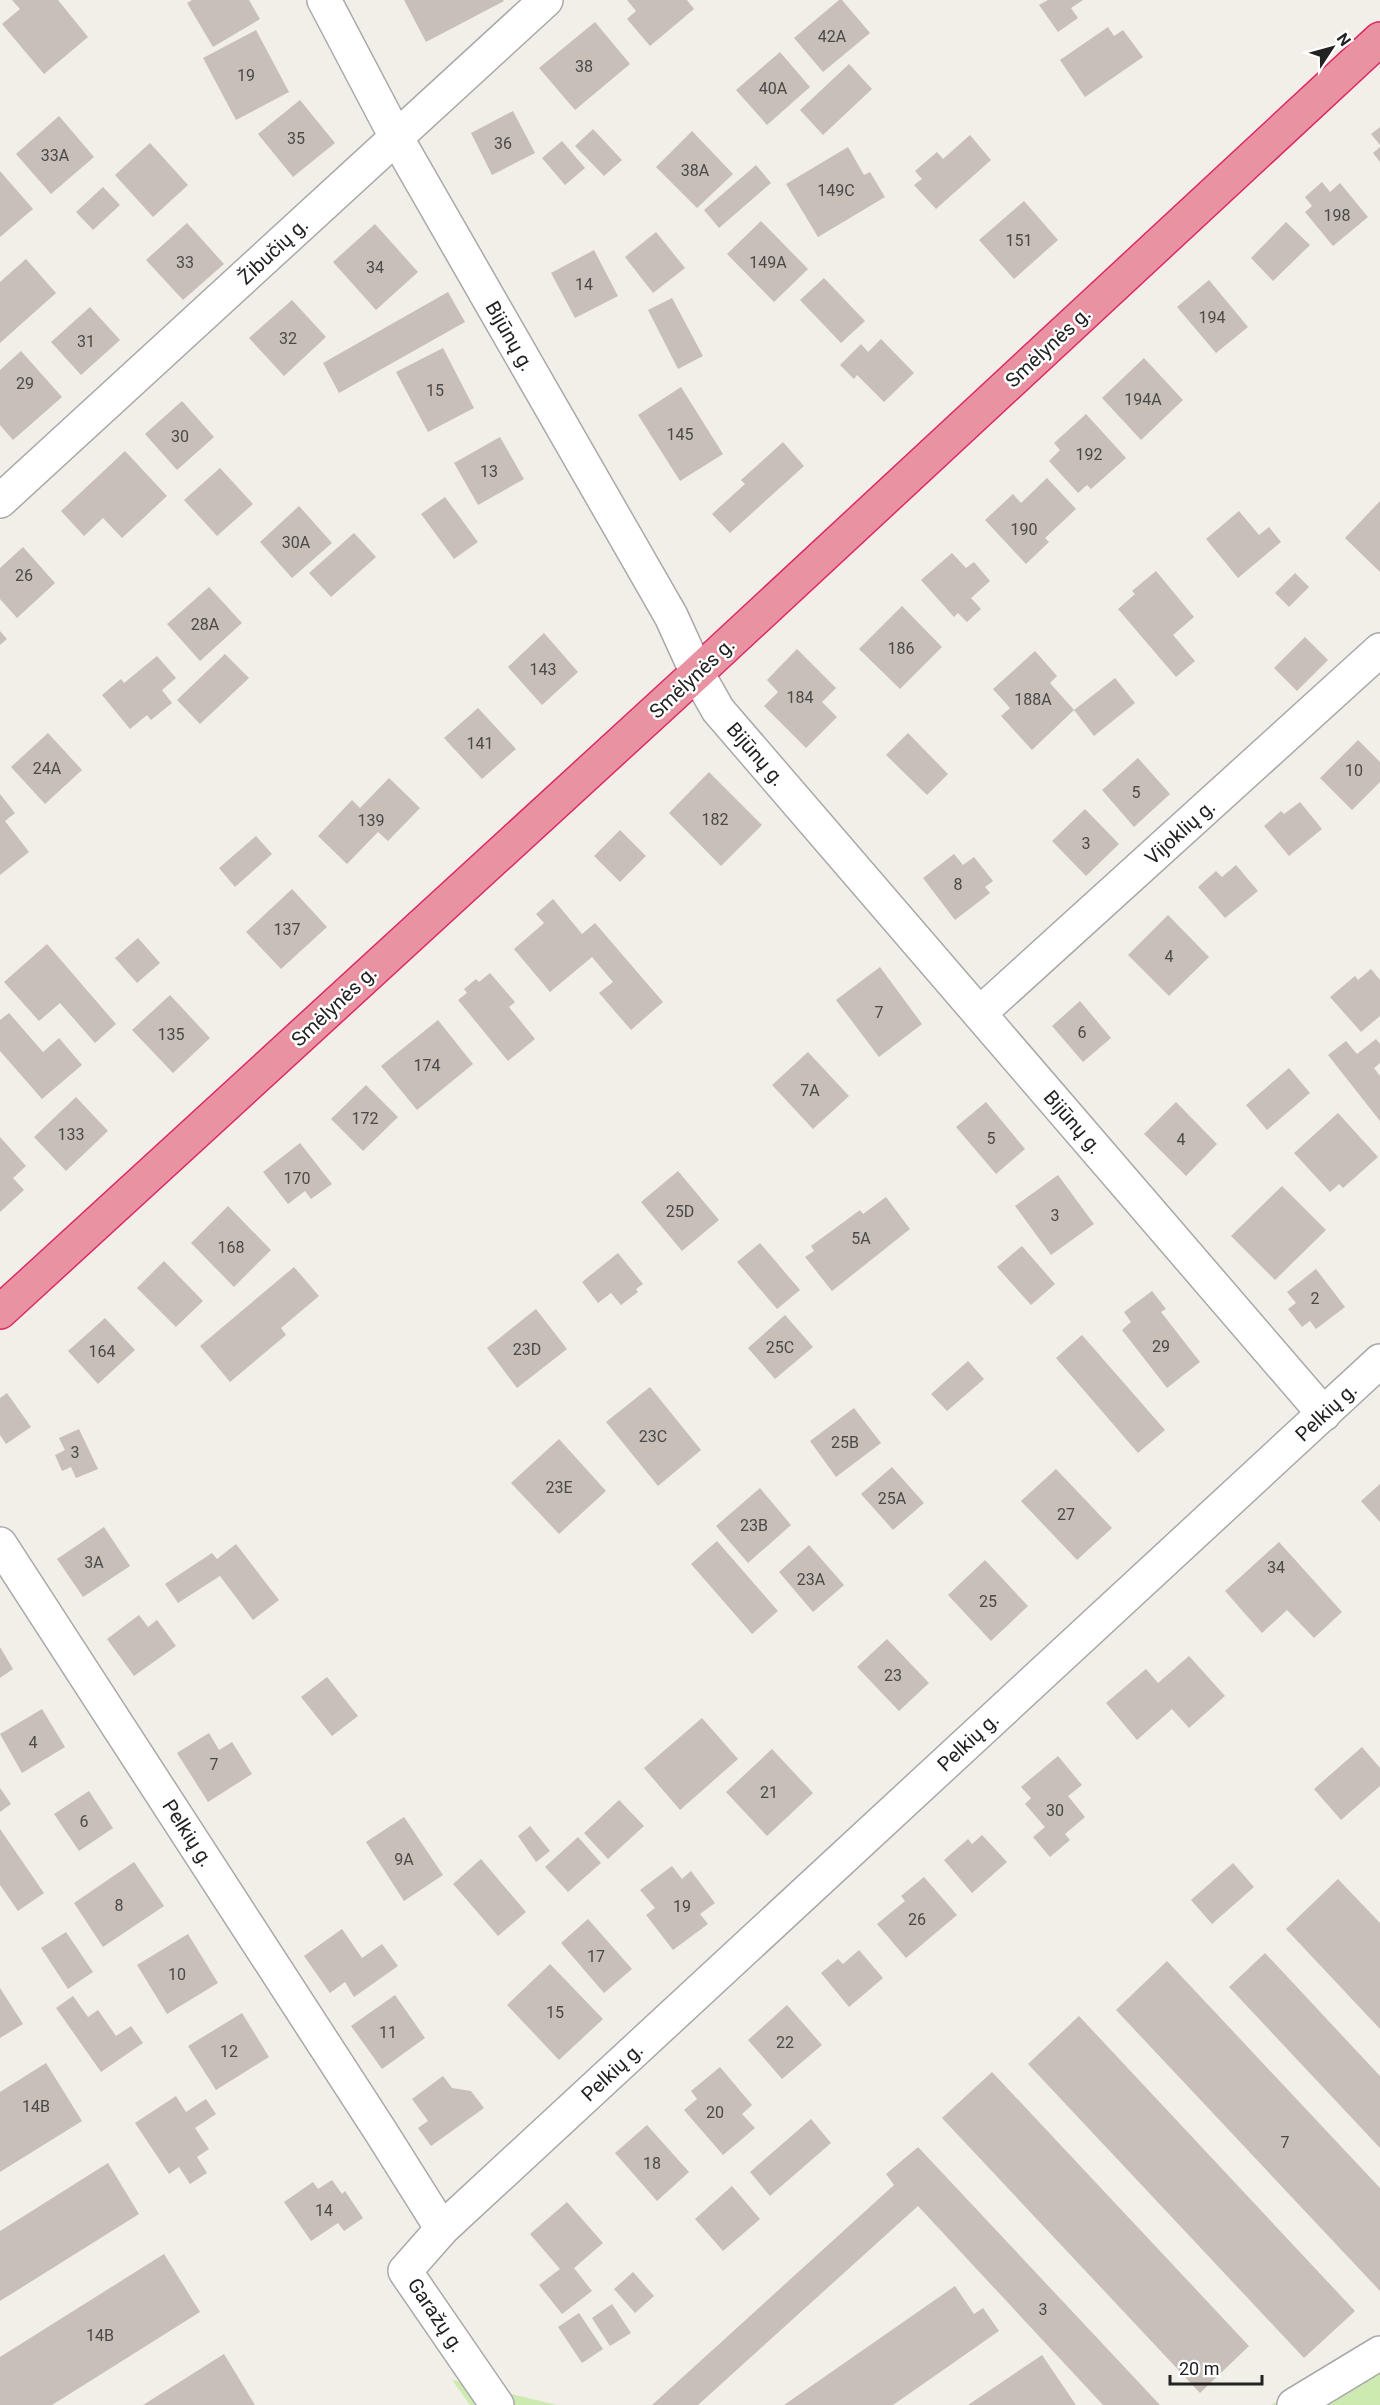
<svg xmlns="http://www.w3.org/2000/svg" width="1380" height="2405" viewBox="0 0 1380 2405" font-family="Roboto,sans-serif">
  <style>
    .grass { fill: #cdebb0 }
    .building { fill: #c7bfb8 }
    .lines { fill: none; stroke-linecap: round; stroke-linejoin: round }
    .minor-casing { stroke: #a9a9a9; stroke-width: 36 }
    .highway-casing { stroke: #dc2a67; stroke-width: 36 }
    .minor { stroke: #fff; stroke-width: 33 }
    .highway { stroke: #e892a2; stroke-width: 33 }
    .labels { text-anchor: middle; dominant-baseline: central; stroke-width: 5; stroke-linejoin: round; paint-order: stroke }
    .number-label { font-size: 16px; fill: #4b4948 }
    .street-label { font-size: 20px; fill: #222; stroke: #fff }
  </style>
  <rect width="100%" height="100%" fill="#f2efe9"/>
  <g class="grass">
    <path d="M1380,2338V2405H1271Z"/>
    <path d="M452,2380L557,2405H470Z"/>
  </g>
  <g class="building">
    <path d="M12,0H58L88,37L44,74L2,24L20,9Z"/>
    <path d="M192,0H249L260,19L213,47L187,3Z"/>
    <path d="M404,0H503L504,1L426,42Z"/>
    <path d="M627,0H687L694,9L650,46L627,19L636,11Z"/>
    <path d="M839,0H842L870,33L823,72L794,38Z"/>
    <path d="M1048,0H1083L1071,8L1078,18L1058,32L1039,5Z"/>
    <path d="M595,22L630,64L575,110L539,68Z"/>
    <path d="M1108,27L1114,36L1123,30L1143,57L1085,97L1060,60Z"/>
    <path d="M256,30L289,92L236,120L203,58Z"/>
    <path d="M780,52L810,87L767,125L736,90Z"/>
    <path d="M849,64L872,89L823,135L800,110Z"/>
    <path d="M300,100L335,143L293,177L258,134Z"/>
    <path d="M513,111L535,153L492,175L471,133Z"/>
    <path d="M59,116L94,157L51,194L16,154Z"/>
    <path d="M1380,127V145L1371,134Z"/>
    <path d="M593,129L622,160L604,176L575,146Z"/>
    <path d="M692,131L733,174L697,208L656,167Z"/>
    <path d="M970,135L991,160L936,209L914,185L922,179L915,171L937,152L943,159Z"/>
    <path d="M562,141L585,168L565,185L542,158Z"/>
    <path d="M150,143L188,185L153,217L115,175Z"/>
    <path d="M848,147L864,175L870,172L885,197L818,237L786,184Z"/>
    <path d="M1380,147V162L1373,153Z"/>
    <path d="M756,165L771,183L719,228L704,210Z"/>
    <path d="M0,171L33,209L0,237Z"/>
    <path d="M1322,182L1330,192L1340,183L1368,217L1333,246L1305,212L1312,206L1305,197Z"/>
    <path d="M103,187L120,205L93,230L76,212Z"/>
    <path d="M1024,201L1058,240L1014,279L979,240Z"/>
    <path d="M761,221L808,269L774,302L727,254Z"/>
    <path d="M1286,222L1310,245L1273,281L1251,258Z"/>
    <path d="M187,223L224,264L183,300L146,260Z"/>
    <path d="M375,224L418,272L376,310L333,262Z"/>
    <path d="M656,232L685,268L653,293L625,257Z"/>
    <path d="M594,250L618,296L575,318L551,273Z"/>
    <path d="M26,259L56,293L0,343V282Z"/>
    <path d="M824,278L865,321L841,343L800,300Z"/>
    <path d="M1209,280L1248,327L1216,353L1177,307Z"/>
    <path d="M448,292L465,322L339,393L323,363Z"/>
    <path d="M672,298L703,356L678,369L648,310Z"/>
    <path d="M292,300L326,337L284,376L249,338Z"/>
    <path d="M90,307L120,340L81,375L51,342Z"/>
    <path d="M881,339L914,373L884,402L857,375L854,379L840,365L861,344L868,352Z"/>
    <path d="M443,348L474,408L428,432L396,372Z"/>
    <path d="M21,351L62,397L13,440L0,425V370Z"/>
    <path d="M1144,358L1183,400L1141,440L1102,398Z"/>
    <path d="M681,387L723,454L680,481L638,415Z"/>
    <path d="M182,401L214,437L177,470L145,434Z"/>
    <path d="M1086,414L1126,458L1091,489L1087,485L1078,493L1049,461L1060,450L1054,443Z"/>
    <path d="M500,437L524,479L478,505L454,463Z"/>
    <path d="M783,442L804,466L730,533L712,514L745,484L741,480Z"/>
    <path d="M125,451L167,496L122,538L103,518L84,536L61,511Z"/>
    <path d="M220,468L253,504L217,536L184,500Z"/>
    <path d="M1047,478L1076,509L1045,538L1049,542L1026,564L985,520L1013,494L1021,503Z"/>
    <path d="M445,497L478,542L454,559L421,514Z"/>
    <path d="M1380,501V572L1345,538Z"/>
    <path d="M299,506L332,543L292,578L260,542Z"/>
    <path d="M1239,511L1259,535L1269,527L1281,542L1238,578L1206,539Z"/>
    <path d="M354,533L376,557L331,597L309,573Z"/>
    <path d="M23,547L55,583L17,618L0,599V568Z"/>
    <path d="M952,553L966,568L974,562L990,581L971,598L981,609L967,622L958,613L954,617L921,580Z"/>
    <path d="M1156,571L1194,617L1173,635L1195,661L1176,677L1118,609L1135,594L1132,591Z"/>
    <path d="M1295,573L1309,587L1289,607L1275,593Z"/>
    <path d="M209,587L242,623L200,661L167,624Z"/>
    <path d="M902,606L942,647L900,689L859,649Z"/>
    <path d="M0,631L7,639L0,645Z"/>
    <path d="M544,633L578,672L542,705L508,667Z"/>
    <path d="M1305,637L1328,660L1297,691L1274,668Z"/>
    <path d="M797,649L836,688L822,702L837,717L806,748L764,706L778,692L767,680Z"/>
    <path d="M1035,651L1057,676L1050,683L1074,710L1032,750L1001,716L1010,708L993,689Z"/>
    <path d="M225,654L249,678L200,724L177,700Z"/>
    <path d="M157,656L176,678L162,690L172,703L151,720L147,715L130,729L102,695L121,679L124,683Z"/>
    <path d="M1115,678L1135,703L1094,736L1074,710Z"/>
    <path d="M478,708L516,749L482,779L444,738Z"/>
    <path d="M48,733L82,770L45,804L11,767Z"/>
    <path d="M908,733L948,774L927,795L886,755Z"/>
    <path d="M1358,740L1380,762V782L1352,810L1320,778Z"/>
    <path d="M1138,758L1170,794L1134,827L1102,790Z"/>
    <path d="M709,772L762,825L721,866L669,813Z"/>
    <path d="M389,778L420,808L388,841L378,832L347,864L318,836L352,800L360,808Z"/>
    <path d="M0,794L15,813L5,821L29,852L0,875Z"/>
    <path d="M1300,802L1322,829L1289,856L1264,826L1281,811L1284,814Z"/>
    <path d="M1085,809L1119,844L1086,876L1052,841Z"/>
    <path d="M620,830L646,856L620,882L594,856Z"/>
    <path d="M256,836L272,854L235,887L219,868Z"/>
    <path d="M954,854L963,865L974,857L993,881L985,887L990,893L955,920L923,878Z"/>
    <path d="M1236,865L1258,891L1225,918L1198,887L1216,871L1222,877Z"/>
    <path d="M292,889L327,927L281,969L246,932Z"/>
    <path d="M553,899L582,934L595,923L663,1002L631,1030L599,993L613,982L592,957L550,992L514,949L544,923L536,914Z"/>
    <path d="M1168,915L1209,957L1169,996L1128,955Z"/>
    <path d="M138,938L160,963L137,983L115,958Z"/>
    <path d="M47,944L116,1024L95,1043L60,1003L39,1021L4,982Z"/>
    <path d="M880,967L922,1024L879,1057L836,1000Z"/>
    <path d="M1371,969L1380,980V1016L1361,1032L1330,997L1355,976L1358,980Z"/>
    <path d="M490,973L515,1002L509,1007L535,1039L508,1061L458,1000L467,993L464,989L476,979L479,982Z"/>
    <path d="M170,995L210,1038L173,1073L132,1030Z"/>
    <path d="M1080,1001L1111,1038L1083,1062L1052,1026Z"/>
    <path d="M9,1013L43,1052L59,1038L82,1065L42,1099L0,1051V1020Z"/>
    <path d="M438,1020L473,1064L417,1110L381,1066Z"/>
    <path d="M1376,1039L1380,1044V1063L1374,1068L1380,1076V1121L1328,1055L1346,1041L1357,1054Z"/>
    <path d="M808,1052L849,1096L813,1129L772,1085Z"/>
    <path d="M1289,1068L1310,1093L1267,1130L1246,1105Z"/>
    <path d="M366,1085L398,1117L363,1151L331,1119Z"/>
    <path d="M76,1097L108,1131L66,1171L34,1137Z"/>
    <path d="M986,1102L1025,1149L996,1174L956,1127Z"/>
    <path d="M1176,1102L1217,1144L1186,1176L1144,1134Z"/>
    <path d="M1338,1113L1378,1157L1343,1188L1339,1184L1330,1192L1294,1153Z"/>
    <path d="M0,1137L26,1166L13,1178L24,1190L0,1212Z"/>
    <path d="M300,1143L332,1184L311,1199L305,1191L288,1204L263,1172Z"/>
    <path d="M678,1171L719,1220L682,1251L641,1202Z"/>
    <path d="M1058,1175L1094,1224L1051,1255L1015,1206Z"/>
    <path d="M1282,1186L1326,1230L1275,1280L1231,1236Z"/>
    <path d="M886,1197L910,1229L832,1291L805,1257L814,1251L811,1246L860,1210L863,1214Z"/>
    <path d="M228,1206L271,1250L234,1287L191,1243Z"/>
    <path d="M760,1243L800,1290L777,1309L737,1262Z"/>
    <path d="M1022,1246L1055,1284L1031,1305L997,1267Z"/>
    <path d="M618,1253L643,1284L636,1289L638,1292L621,1305L611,1293L598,1303L582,1282Z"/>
    <path d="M164,1261L203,1301L176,1327L137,1288Z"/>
    <path d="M294,1267L319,1296L281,1328L286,1335L230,1382L200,1346Z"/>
    <path d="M1316,1269L1345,1307L1316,1329L1310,1321L1302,1327L1288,1309L1296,1303L1287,1292Z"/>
    <path d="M1152,1291L1166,1309L1161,1312L1200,1362L1167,1388L1122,1330L1131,1322L1124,1312Z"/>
    <path d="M536,1309L567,1349L517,1388L487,1348Z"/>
    <path d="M785,1315L813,1347L775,1379L748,1348Z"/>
    <path d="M105,1318L135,1350L98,1384L68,1351Z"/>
    <path d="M1082,1335L1165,1430L1138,1453L1056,1358Z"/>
    <path d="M968,1361L984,1379L947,1411L931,1394Z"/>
    <path d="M650,1387L701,1450L658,1486L606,1422Z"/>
    <path d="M7,1393L31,1427L6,1444L0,1435V1398Z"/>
    <path d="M854,1408L881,1443L836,1477L810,1441Z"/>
    <path d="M79,1429L98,1469L76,1478L71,1467L62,1471L55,1455L65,1450L59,1438Z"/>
    <path d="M559,1439L606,1491L559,1534L511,1483Z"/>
    <path d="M892,1467L924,1503L893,1530L861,1494Z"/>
    <path d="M1056,1469L1112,1528L1077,1560L1021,1501Z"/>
    <path d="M1380,1484V1522L1361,1501Z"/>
    <path d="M760,1488L791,1525L748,1563L716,1526Z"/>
    <path d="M104,1527L130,1566L83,1597L57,1559Z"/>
    <path d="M717,1541L778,1611L752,1634L691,1564Z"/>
    <path d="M1279,1542L1342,1612L1314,1638L1287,1610L1262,1633L1225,1591Z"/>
    <path d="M236,1544L279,1600L253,1620L220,1576L178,1603L165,1584L212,1553L217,1559Z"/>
    <path d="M809,1545L844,1585L813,1612L779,1572Z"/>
    <path d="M985,1560L1028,1606L991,1641L948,1595Z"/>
    <path d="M139,1615L148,1627L157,1620L176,1646L134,1676L107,1639Z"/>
    <path d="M887,1639L929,1683L899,1711L857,1667Z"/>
    <path d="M0,1647L13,1669L0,1678Z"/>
    <path d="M1189,1656L1225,1696L1189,1728L1172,1709L1137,1740L1106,1703L1146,1669L1158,1683Z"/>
    <path d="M327,1677L358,1716L332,1736L301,1697Z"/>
    <path d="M42,1709L65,1747L22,1773L0,1734Z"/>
    <path d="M702,1718L738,1759L680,1810L644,1768Z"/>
    <path d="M209,1733L219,1750L232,1742L252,1774L208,1802L177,1753Z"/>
    <path d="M1362,1747L1380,1768V1786L1341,1820L1314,1789Z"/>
    <path d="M772,1749L813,1793L767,1836L726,1792Z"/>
    <path d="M1058,1756L1082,1785L1068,1796L1085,1817L1065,1834L1070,1840L1050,1857L1033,1837L1045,1827L1025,1804L1031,1798L1021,1787Z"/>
    <path d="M0,1788L11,1804L0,1812Z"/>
    <path d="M89,1791L113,1828L79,1851L54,1814Z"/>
    <path d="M619,1800L644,1826L608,1859L584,1833Z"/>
    <path d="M404,1817L443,1875L404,1901L366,1842Z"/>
    <path d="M530,1826L550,1851L536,1862L518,1836Z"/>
    <path d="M0,1829L44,1893L18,1911L0,1885Z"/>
    <path d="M982,1835L1007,1862L972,1893L944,1860L968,1839L972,1844Z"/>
    <path d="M578,1837L601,1863L568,1892L545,1867Z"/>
    <path d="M481,1859L526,1912L498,1936L453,1884Z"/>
    <path d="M134,1862L164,1906L103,1947L74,1903Z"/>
    <path d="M1233,1863L1254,1887L1212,1924L1191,1900Z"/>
    <path d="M672,1866L682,1879L691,1871L715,1903L700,1914L708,1924L673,1950L646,1915L655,1908L640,1890Z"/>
    <path d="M924,1877L957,1915L906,1958L877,1924L905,1901L901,1896Z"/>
    <path d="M1338,1879L1380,1923V2029L1286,1929Z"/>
    <path d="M588,1919L632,1969L604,1993L561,1943Z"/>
    <path d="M342,1929L362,1958L382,1944L398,1966L354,1997L345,1982L330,1993L304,1956Z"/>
    <path d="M66,1932L93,1972L68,1989L41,1948Z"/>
    <path d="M188,1934L218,1983L167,2014L137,1965Z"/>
    <path d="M859,1950L883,1978L849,2007L821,1973L838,1959L843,1964Z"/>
    <path d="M1265,1953L1380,2076V2148L1229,1987Z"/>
    <path d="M1167,1961L1380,2188V2291L1116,2010Z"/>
    <path d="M550,1964L603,2019L559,2060L507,2005Z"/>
    <path d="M0,1988L23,2024L0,2038Z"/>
    <path d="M395,1995L425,2038L382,2069L351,2026Z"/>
    <path d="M73,1996L88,2017L98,2010L116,2036L131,2026L143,2043L101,2072L56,2008Z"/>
    <path d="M787,2005L822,2045L782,2079L748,2040Z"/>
    <path d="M242,2013L269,2057L216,2090L188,2046Z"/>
    <path d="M1079,2016L1355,2311L1304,2358L1028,2064Z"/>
    <path d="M46,2063L82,2121L0,2172V2092Z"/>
    <path d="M720,2067L752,2105L742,2114L755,2128L723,2155L684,2110L697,2099L691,2091Z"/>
    <path d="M992,2072L1249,2346L1200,2393L942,2118Z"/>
    <path d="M443,2076L452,2088L471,2091L484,2108L431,2146L418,2128L428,2121L412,2099Z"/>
    <path d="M176,2096L186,2112L206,2099L216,2114L195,2128L209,2149L197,2157L207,2173L190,2184L179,2167L169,2174L135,2123Z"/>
    <path d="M811,2119L831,2143L770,2196L750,2172Z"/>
    <path d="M647,2125L689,2172L657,2201L615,2153Z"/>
    <path d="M918,2147L1160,2405H1103L918,2206L698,2405H652L894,2185L886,2174Z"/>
    <path d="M108,2163L139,2214L0,2301V2231Z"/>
    <path d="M332,2180L342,2194L345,2191L363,2218L344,2231L338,2223L311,2241L284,2202L313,2182L318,2189Z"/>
    <path d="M732,2186L760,2219L723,2251L695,2219Z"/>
    <path d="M567,2202L603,2243L574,2268L592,2291L562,2314L539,2285L560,2269L530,2234Z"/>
    <path d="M164,2254L200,2312L52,2405H0V2357Z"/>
    <path d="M633,2272L654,2296L635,2313L614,2289Z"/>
    <path d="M955,2286L974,2314L983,2308L999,2331L893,2405H784Z"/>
    <path d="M612,2304L631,2333L610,2346L592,2318Z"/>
    <path d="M579,2313L603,2349L582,2363L558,2327Z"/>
    <path d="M224,2354L255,2405H143Z"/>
    <path d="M1042,2355L1076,2405H968Z"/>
  </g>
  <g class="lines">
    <defs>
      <g id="minor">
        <path d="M324,0L396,137L671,616L697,673L718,710L1324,1414"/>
        <path d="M0,501L546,0"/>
        <path d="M980,1013L1380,650"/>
        <path d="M0,1544L381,2132L442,2229L1380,1361"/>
        <path d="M442,2229L405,2271L497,2405"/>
        <path d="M1294,2405L1380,2353"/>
      </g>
      <path id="highway" d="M0,1312L697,673L1380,39"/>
    </defs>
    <use href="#minor" class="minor-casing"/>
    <use href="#highway" class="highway-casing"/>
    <use href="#minor" class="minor"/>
    <use href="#highway" class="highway"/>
  </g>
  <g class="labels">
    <g class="number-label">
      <text x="832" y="36">42A</text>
      <text x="584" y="66">38</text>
      <text x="246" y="75">19</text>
      <text x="773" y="88">40A</text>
      <text x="296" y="138">35</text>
      <text x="503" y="143">36</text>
      <text x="55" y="155">33A</text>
      <text x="695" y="170">38A</text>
      <text x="836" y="190">149C</text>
      <text x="1337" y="215">198</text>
      <text x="1019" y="240">151</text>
      <text x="185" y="262">33</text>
      <text x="768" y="262">149A</text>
      <text x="375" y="267">34</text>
      <text x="584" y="284">14</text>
      <text x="1212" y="317">194</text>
      <text x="288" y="338">32</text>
      <text x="86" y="341">31</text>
      <text x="25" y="383">29</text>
      <text x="435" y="390">15</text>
      <text x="1143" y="399">194A</text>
      <text x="680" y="434">145</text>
      <text x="180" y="436">30</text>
      <text x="1089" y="454">192</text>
      <text x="489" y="471">13</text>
      <text x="1024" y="529">190</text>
      <text x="296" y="542">30A</text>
      <text x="24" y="575">26</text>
      <text x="205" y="624">28A</text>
      <text x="901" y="648">186</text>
      <text x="543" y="669">143</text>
      <text x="800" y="697">184</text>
      <text x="1033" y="699">188A</text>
      <text x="480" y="743">141</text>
      <text x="47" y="768">24A</text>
      <text x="1354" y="770">10</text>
      <text x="1136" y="792">5</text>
      <text x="715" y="819">182</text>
      <text x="371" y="820">139</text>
      <text x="1086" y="843">3</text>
      <text x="958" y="884">8</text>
      <text x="287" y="929">137</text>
      <text x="1169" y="956">4</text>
      <text x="879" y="1012">7</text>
      <text x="1082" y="1032">6</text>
      <text x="171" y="1034">135</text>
      <text x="427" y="1065">174</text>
      <text x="810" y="1090">7A</text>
      <text x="365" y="1118">172</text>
      <text x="71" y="1134">133</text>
      <text x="991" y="1138">5</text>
      <text x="1181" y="1139">4</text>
      <text x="297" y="1178">170</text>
      <text x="680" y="1211">25D</text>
      <text x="1055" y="1215">3</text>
      <text x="861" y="1238">5A</text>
      <text x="231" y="1247">168</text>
      <text x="1315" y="1298">2</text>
      <text x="1161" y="1346">29</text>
      <text x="780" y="1347">25C</text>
      <text x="527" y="1349">23D</text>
      <text x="102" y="1351">164</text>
      <text x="653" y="1436">23C</text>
      <text x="845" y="1442">25B</text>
      <text x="75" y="1452">3</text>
      <text x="559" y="1487">23E</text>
      <text x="892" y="1498">25A</text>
      <text x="1066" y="1514">27</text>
      <text x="754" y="1525">23B</text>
      <text x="94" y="1562">3A</text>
      <text x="1276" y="1567">34</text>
      <text x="811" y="1579">23A</text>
      <text x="988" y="1601">25</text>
      <text x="893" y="1675">23</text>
      <text x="33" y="1742">4</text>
      <text x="214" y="1764">7</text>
      <text x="769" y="1792">21</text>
      <text x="1055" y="1810">30</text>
      <text x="84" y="1821">6</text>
      <text x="404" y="1859">9A</text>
      <text x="119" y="1905">8</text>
      <text x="682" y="1906">19</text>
      <text x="917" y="1919">26</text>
      <text x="596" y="1956">17</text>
      <text x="177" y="1974">10</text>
      <text x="555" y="2012">15</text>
      <text x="388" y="2032">11</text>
      <text x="785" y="2042">22</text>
      <text x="229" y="2051">12</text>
      <text x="36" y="2106">14B</text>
      <text x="715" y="2112">20</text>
      <text x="1285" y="2142">7</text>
      <text x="652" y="2163">18</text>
      <text x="324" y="2210">14</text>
      <text x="1043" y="2309">3</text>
      <text x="100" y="2335">14B</text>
    </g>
    <g class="street-label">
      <text transform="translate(273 251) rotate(-43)">Žibučių g.</text>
      <text transform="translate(510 336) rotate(60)">Bijūnų g.</text>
      <text transform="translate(1048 347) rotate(-43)">Smėlynės g.</text>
      <text transform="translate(692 678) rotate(-43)">Smėlynės g.</text>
      <text transform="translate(756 754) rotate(49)">Bijūnų g.</text>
      <text transform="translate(1180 832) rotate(-42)">Vijoklių g.</text>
      <text transform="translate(334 1006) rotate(-43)">Smėlynės g.</text>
      <text transform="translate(1073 1122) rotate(49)">Bijūnų g.</text>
      <text transform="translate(1326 1412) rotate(-43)">Pelkių g.</text>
      <text transform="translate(968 1742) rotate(-43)">Pelkių g.</text>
      <text transform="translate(188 1833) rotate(57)">Pelkių g.</text>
      <text transform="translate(612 2072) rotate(-43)">Pelkių g.</text>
      <text transform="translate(436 2315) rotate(56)">Garažų g.</text>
    </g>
  </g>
  <g transform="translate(1332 48) rotate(54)" stroke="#ffffff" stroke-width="4.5" paint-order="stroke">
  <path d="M0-4.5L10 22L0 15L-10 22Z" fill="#222222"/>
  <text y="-9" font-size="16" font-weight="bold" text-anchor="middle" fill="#222222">N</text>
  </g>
  <path d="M1170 2375v9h92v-9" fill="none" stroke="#222222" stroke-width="3"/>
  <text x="1179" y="2375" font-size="18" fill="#222222" stroke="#ffffff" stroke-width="4.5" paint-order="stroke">20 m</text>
</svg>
